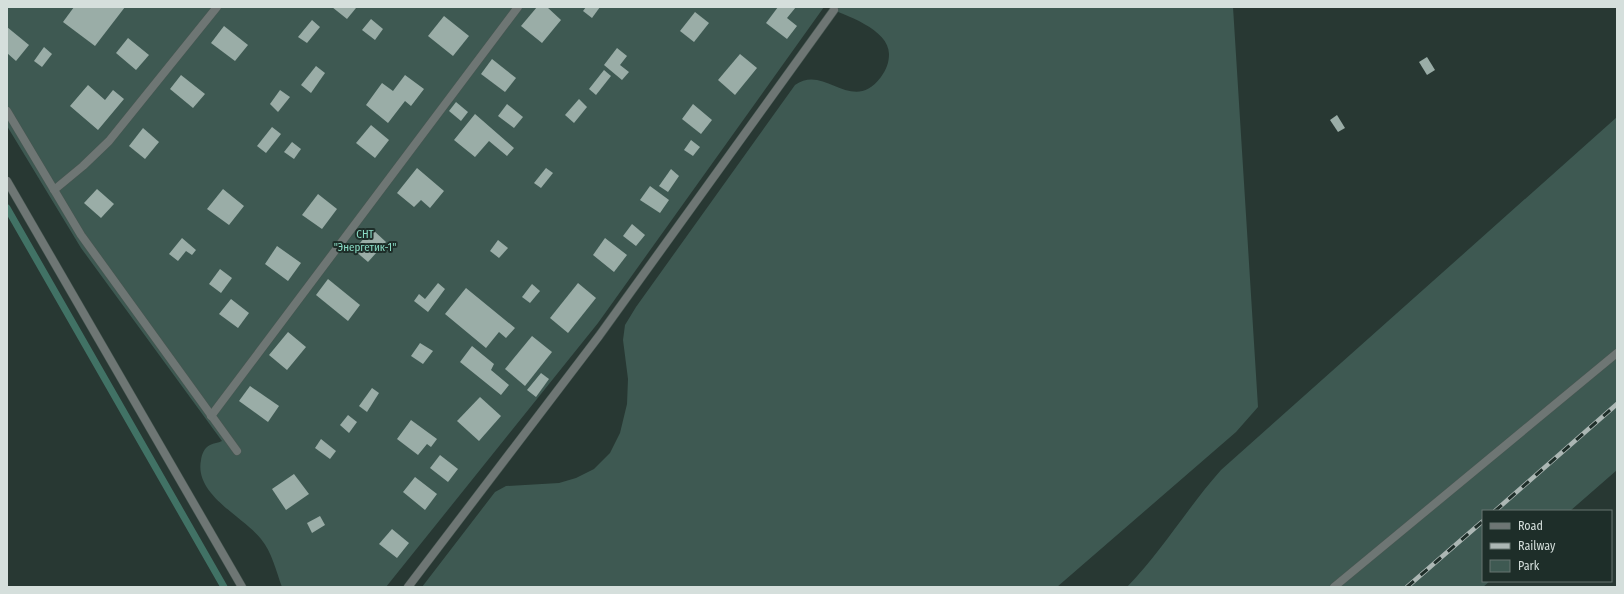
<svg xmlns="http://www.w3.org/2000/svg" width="1624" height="594" viewBox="0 0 1624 594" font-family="'Fira Sans Condensed',sans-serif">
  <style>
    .green { fill: #3e5952 }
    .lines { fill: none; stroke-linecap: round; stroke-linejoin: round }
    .stream { stroke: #417265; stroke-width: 7 }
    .building { fill: #9aada7 }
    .service-casing { stroke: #475651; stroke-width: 9 }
    .minor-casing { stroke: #475651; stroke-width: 9 }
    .service { stroke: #6e7674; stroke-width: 8 }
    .minor { stroke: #6e7674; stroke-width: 8 }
    .rail-casing { stroke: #acb7b4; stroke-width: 4.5 }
    .rail { stroke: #1e2e29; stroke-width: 3; stroke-dasharray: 9; stroke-linecap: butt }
    .labels { text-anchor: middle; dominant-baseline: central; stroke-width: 4; stroke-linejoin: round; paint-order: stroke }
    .park-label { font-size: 11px; fill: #8addc6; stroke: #1e2e29 }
  </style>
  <rect width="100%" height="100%" fill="#283833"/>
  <g class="green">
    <path d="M7,7H824L598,323L386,587H282C276,571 272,552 261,539C243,516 194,495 201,460C202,454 204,448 210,445C214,443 218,443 222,441L81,248L7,126Z"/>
    <path d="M826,7H1233L1258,407L1236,432L1057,587H422L495,492L506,486L559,483L576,478L594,469L610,453L620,433L627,404L628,379L623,340L625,325L636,307L795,85C825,63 852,116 881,77C886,70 889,63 889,54C889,29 845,15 826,7Z"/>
    <path d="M1617,117V470L1570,511H1483V581H1490L1483,587H1127C1162,551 1188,507 1221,470Z"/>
  </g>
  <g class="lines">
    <path class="stream" d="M7,208L224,587"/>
  </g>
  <g class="building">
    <path d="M74,7H125L95,46L63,22Z"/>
    <path d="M332,7H354L356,8L347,19Z"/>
    <path d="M537,7H547L561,20L542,43L521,26Z"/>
    <path d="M586,7H600L592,18L583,11Z"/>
    <path d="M778,7H796L787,18L797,26L787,39L766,23Z"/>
    <path d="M695,12L709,23L694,42L680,31Z"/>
    <path d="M444,16L469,36L453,56L428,36Z"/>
    <path d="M371,19L383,29L375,40L362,30Z"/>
    <path d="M312,20L320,27L307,43L298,37Z"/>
    <path d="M224,26L248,45L235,61L211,43Z"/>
    <path d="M7,27L29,45L16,61L7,53Z"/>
    <path d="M128,38L149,55L136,70L116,53Z"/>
    <path d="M44,47L52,54L42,67L34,61Z"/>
    <path d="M617,48L627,56L620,65L629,72L622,80L604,65Z"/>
    <path d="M740,54L757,68L735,95L718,80Z"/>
    <path d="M1427,57L1435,70L1427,75L1419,62Z"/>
    <path d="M492,59L516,78L505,92L481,74Z"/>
    <path d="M316,66L325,73L311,93L301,85Z"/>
    <path d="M604,70L611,76L596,95L589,89Z"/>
    <path d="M181,75L205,94L193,108L170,89Z"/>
    <path d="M405,75L424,89L411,106L405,101L388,123L366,105L382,83L393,91Z"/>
    <path d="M88,85L105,100L113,90L124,99L98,130L70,106Z"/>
    <path d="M280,90L290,97L278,112L270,104Z"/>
    <path d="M579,99L587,107L574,123L565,115Z"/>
    <path d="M456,102L468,112L461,121L449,111Z"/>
    <path d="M507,104L523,117L514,128L498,116Z"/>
    <path d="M693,104L712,120L701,134L682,119Z"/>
    <path d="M475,114L514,148L507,156L489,141L475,157L454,140Z"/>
    <path d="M1337,115L1345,128L1338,132L1330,120Z"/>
    <path d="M371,125L389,140L375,158L356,143Z"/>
    <path d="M272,127L281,134L266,153L257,146Z"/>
    <path d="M143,128L159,142L145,159L129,146Z"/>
    <path d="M691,140L700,147L693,156L684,150Z"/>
    <path d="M292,142L301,149L294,159L284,152Z"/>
    <path d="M417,168L444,191L430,208L421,200L414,207L397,193Z"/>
    <path d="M546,168L553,173L541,188L534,183Z"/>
    <path d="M671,169L679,176L668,192L659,186Z"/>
    <path d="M650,186L669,200L660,213L640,200Z"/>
    <path d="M97,189L114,204L101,218L84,203Z"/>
    <path d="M223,189L244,206L229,225L207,209Z"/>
    <path d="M318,194L337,209L322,229L302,215Z"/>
    <path d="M632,224L645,235L636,246L623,236Z"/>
    <path d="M372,229L386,242L368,262L354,250Z"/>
    <path d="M182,238L196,250L192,255L186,251L178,261L169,254Z"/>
    <path d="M605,238L627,255L614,272L593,255Z"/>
    <path d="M498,240L508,248L499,258L490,251Z"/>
    <path d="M277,246L301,263L288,281L265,264Z"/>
    <path d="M220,269L232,278L221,293L209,284Z"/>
    <path d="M328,279L360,305L348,321L316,295Z"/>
    <path d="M438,283L445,289L428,312L414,301L419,294L425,299Z"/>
    <path d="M578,283L596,298L568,333L550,318Z"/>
    <path d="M532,284L540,291L530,303L522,297Z"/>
    <path d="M466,288L515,328L506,338L499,332L486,348L445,314Z"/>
    <path d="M231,299L249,313L238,328L219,314Z"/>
    <path d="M288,332L306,347L287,370L269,355Z"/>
    <path d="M532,336L552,352L525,386L505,369Z"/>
    <path d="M420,343L433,351L423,364L411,356Z"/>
    <path d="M472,346L494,364L491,370L509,385L501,395L460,362Z"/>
    <path d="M541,373L549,379L536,397L527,390Z"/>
    <path d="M250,386L279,406L268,422L239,401Z"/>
    <path d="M372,388L379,393L367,412L359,406Z"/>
    <path d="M480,397L501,416L479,441L457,421Z"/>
    <path d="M348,415L357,422L349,433L340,425Z"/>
    <path d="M411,420L437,439L431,447L427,444L418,455L397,439Z"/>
    <path d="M321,439L336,451L330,459L315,448Z"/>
    <path d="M440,455L458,469L448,482L430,468Z"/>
    <path d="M294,474L309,494L286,510L272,489Z"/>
    <path d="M415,477L437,494L425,510L403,492Z"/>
    <path d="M320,516L325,525L312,533L307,523Z"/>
    <path d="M392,529L409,543L397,558L379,544Z"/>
  </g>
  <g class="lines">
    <defs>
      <g id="service">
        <path d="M7,111L81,235L237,451"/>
        <path d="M54,190L83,166L109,141L217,7"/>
        <path d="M211,416L518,7"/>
        <path d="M408,587L599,336L834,10"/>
        <path d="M1334,587L1617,353"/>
      </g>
      <path id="minor" d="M7,181L242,587"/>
    </defs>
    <use href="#service" class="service-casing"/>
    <use href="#minor" class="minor-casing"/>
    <use href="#service" class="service"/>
    <use href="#minor" class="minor"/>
    <defs>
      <g id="rail">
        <path d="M1495,511L1617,404"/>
        <path d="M1407,587L1483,521"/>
      </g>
    </defs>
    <use href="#rail" class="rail-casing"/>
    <use href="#rail" class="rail"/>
  </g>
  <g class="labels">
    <g class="park-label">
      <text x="365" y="234">СНТ<tspan x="365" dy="13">"Энергетик-1"</tspan></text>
    </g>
  </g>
  <rect width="1624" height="594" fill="none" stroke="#d5dfdc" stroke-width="16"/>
  <rect x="1482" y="510" width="130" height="72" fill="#1e2e29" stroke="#677571"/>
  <rect x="1490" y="523" width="20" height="6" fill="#6e7674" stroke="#677571"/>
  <text x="1518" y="530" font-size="12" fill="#d5dfdc">Road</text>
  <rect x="1490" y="543" width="20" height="6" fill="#acb7b4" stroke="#677571"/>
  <text x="1518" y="550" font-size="12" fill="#d5dfdc">Railway</text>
  <rect x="1490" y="560" width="20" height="12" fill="#3e5952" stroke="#677571"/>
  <text x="1518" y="570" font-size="12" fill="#d5dfdc">Park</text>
</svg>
